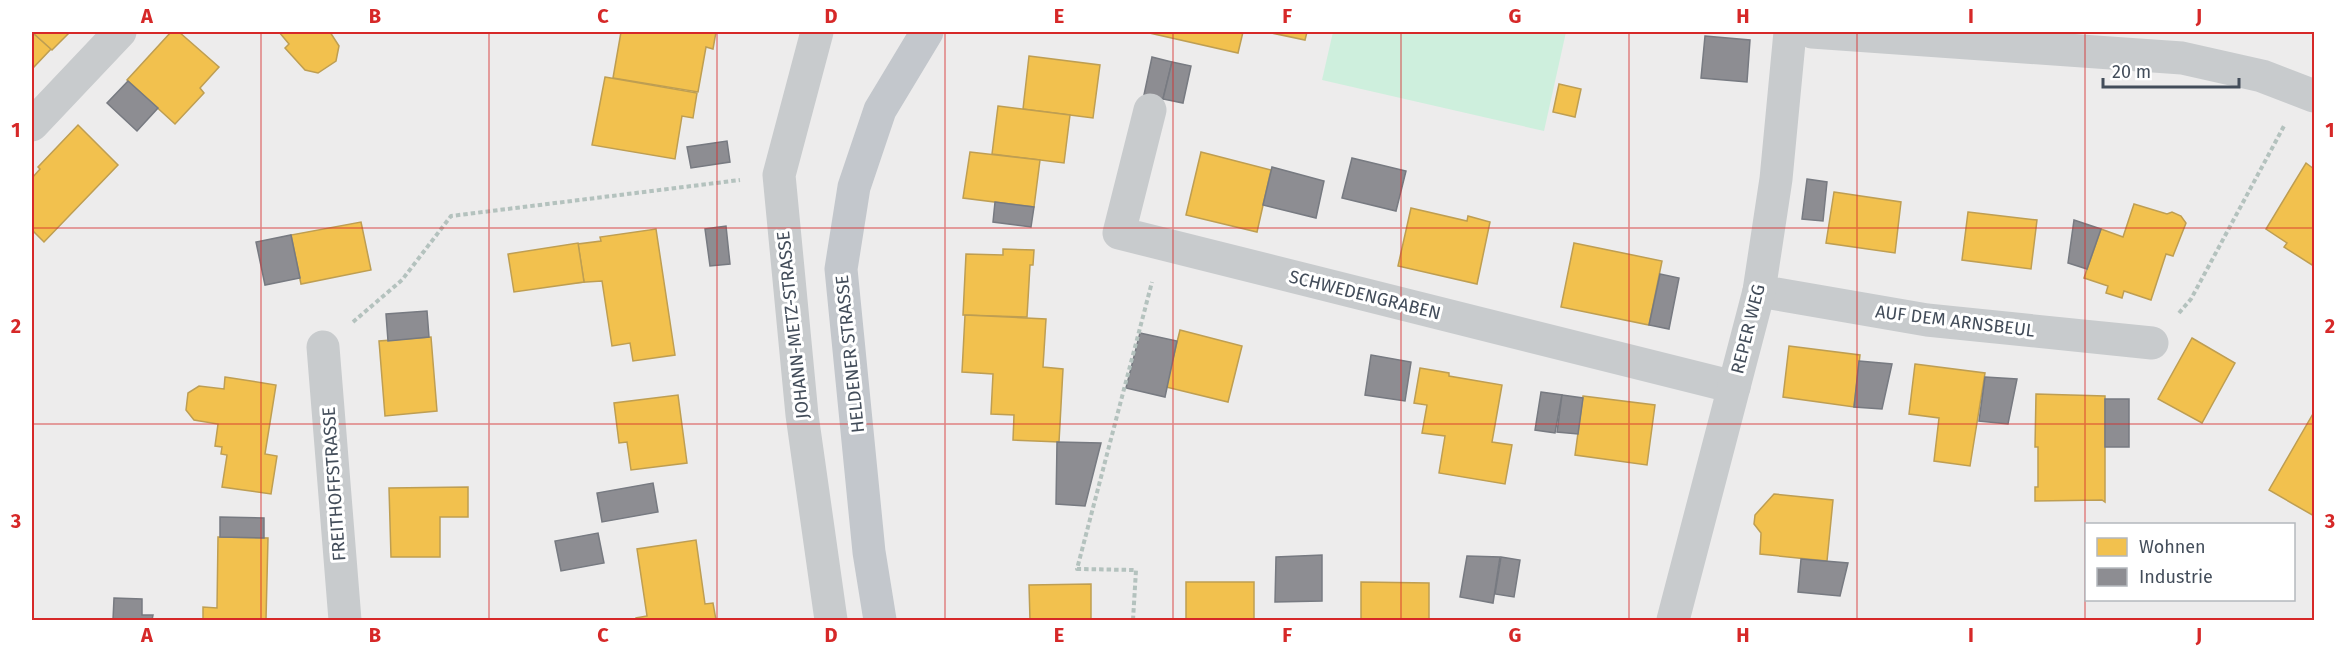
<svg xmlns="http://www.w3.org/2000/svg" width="2346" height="652" viewBox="0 0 2346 652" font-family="'Fira Sans',sans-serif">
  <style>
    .green { fill: #ceefdd }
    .homes { fill: #f2c14e; stroke: #be9e52; stroke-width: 1.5 }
    .industry { fill: #8d8d92; stroke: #777a81; stroke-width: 1.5 }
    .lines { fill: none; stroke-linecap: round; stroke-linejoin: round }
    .path { stroke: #b4c2be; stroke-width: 4; stroke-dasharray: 4.5 3; stroke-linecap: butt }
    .minor { stroke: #c8cbcd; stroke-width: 33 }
    .major { stroke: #c3c7cc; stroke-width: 33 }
    .grid { fill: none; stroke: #d62828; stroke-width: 1.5; stroke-opacity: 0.55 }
    .labels { text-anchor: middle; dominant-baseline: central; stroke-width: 6; stroke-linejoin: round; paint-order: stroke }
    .street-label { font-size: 18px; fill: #434d5a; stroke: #fff }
    .neatline { fill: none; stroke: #d62828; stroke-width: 2 }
    .grid-label { font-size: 20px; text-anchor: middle; font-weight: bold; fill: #d62828 }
  </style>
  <rect width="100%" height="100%" fill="#edecec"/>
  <path class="green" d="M1333,32H1566L1544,131L1322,80Z"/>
  <g class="homes">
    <path d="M32,32L51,49L32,69Z"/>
    <path d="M32,32H70L52,50Z"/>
    <path d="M171,32H179L219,67L200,88L204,93L175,124L127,80Z"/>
    <path d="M279,32H330L339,46L336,61L318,73L305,70L285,48L289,44Z"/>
    <path d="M621,32H716L713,49L706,47L698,92L613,78Z"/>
    <path d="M1145,32H1243L1238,53Z"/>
    <path d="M1267,32H1307L1305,40Z"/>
    <path d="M1029,56L1100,65L1093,118L1023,109Z"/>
    <path d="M605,77L697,93L693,118L682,116L675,159L592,145Z"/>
    <path d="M1559,84L1581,89L1575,117L1553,112Z"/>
    <path d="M998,106L1070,115L1064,163L992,154Z"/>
    <path d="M78,125L118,165L44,242L32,230V178L40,169L38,167Z"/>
    <path d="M970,152L1040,160L1034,207L963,198Z"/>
    <path d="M1201,152L1271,170L1257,232L1186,215Z"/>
    <path d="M2306,163L2314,169V262L2312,265L2284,247L2287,243L2266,229Z"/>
    <path d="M1834,192L1901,202L1895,253L1826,243Z"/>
    <path d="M2134,204L2167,214L2172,212L2181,216L2186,223L2173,256L2166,254L2151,300L2124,291L2122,298L2106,293L2108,286L2084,278L2101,229L2123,237Z"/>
    <path d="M1411,208L1467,221L1468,216L1490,222L1477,284L1398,266Z"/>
    <path d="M1968,212L2037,220L2031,269L1962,260Z"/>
    <path d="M361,222L371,270L301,284L291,235Z"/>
    <path d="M656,229L675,355L633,361L630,343L612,346L602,281L571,283L584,282L578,244L601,241L600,237Z"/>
    <path d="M578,243L584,282L514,292L508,254Z"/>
    <path d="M1574,243L1662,261L1649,325L1561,307Z"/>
    <path d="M1003,249L1034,250L1033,265H1030L1027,317L963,315L966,254L1003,255Z"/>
    <path d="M965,315L1046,319L1043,367L1063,369L1059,442L1013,440L1014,415L991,414L993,374L962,372Z"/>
    <path d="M1180,330L1242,346L1228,402L1166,387Z"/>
    <path d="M431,337L437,411L385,416L379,341Z"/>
    <path d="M2192,338L2235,363L2202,423L2158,399Z"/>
    <path d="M1789,346L1860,355L1854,407L1783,397Z"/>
    <path d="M1915,364L1985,373L1970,466L1934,461L1939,418L1909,414Z"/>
    <path d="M1420,368L1449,373V376L1502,385L1492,442L1512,445L1505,484L1439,473L1445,436L1422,433L1427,405L1414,403Z"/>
    <path d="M225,377L276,385L265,454L277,456L271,494L222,487L227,455L221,454L222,447L215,446L218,424L194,420L186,410L188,393L199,386L224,389Z"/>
    <path d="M2036,394L2105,396V502L2102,500L2035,501V487H2038V447H2035Z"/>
    <path d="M678,395L687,463L631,470L627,442L619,443L614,403Z"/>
    <path d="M1583,396L1655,405L1647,465L1575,455Z"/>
    <path d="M2314,412V516L2269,490Z"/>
    <path d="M468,487V517H440V557H391L389,488Z"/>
    <path d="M1774,494L1833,500L1827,561L1760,554L1761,533L1754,524L1755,515Z"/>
    <path d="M218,537L268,538L266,620H203V607L217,608Z"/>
    <path d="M696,540L705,604L713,603L716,620H636V618L647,616L637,549Z"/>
    <rect x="1186" y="582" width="68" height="38"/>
    <path d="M1361,582L1429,583V620H1361Z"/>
    <path d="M1091,584V620H1030L1029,585Z"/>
  </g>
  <g class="industry">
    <path d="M1705,36L1750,40L1747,82L1701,78Z"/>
    <path d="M1152,57L1172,62L1163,99L1144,95Z"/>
    <path d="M1172,62L1191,66L1183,103L1163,99Z"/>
    <path d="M128,81L158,108L137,131L107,103Z"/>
    <path d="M727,141L730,162L691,168L687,147Z"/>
    <path d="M1352,158L1406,171L1396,211L1342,198Z"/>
    <path d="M1272,167L1324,181L1316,218L1263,205Z"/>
    <path d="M1807,179L1827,182L1823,221L1802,219Z"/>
    <path d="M995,202L1034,207L1031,227L993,222Z"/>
    <path d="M2074,220L2101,229L2087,269L2068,263Z"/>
    <path d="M726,226L730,264L710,266L705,229Z"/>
    <path d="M291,235L300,278L265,285L256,242Z"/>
    <path d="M1660,274L1679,278L1669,329L1649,325Z"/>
    <path d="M427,311L429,337L388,341L386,314Z"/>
    <path d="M1140,333L1177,341L1165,397L1126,388Z"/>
    <path d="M1371,355L1411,362L1405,401L1365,395Z"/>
    <path d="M1859,361L1892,364L1882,409L1854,407Z"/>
    <path d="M1985,377L2017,379L2008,424L1979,421Z"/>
    <path d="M1541,392L1562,395L1555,433L1535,430Z"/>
    <path d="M1562,395L1583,398L1578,434L1557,432Z"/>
    <rect x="2105" y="399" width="24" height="48"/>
    <path d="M1057,442L1101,443L1085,506L1056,504Z"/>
    <path d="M653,483L658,512L602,522L597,493Z"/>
    <path d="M220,517L264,518V538L220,537Z"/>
    <path d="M598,533L604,563L561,571L555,541Z"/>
    <path d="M1322,555V601L1275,602L1276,557Z"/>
    <path d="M1467,556L1500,557L1493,603L1460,597Z"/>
    <path d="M1501,557L1520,560L1514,597L1495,594Z"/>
    <path d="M1801,559L1848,563L1840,596L1798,592Z"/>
    <path d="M114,598L142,599V615H153L152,620H113Z"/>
  </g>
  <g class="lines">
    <g class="path">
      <path d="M2179,313L2191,299L2284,126"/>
      <path d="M353,322L402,280L451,216L740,180"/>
      <path d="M1133,620L1136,570L1077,569L1152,282"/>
    </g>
    <g class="minor">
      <path d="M817,32L779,175L802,415L831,620"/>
      <path d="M1812,32L2182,58L2262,76L2314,96"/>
      <path d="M1150,110L1119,233L1734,387"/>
      <path d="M32,125L120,32"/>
      <path d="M1759,291L1927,320L2152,343"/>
      <path d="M323,347L345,620"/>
      <path d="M1673,620L1759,291L1776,179L1790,32"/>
    </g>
    <path class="major" d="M880,620L869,552L841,269L854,187L880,110L927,32"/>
  </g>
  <path class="grid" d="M261,32V620M489,32V620M717,32V620M945,32V620M1173,32V620M1401,32V620M1629,32V620M1857,32V620M2085,32V620M32,228H2314M32,424H2314"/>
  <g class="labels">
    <g class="street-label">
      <text transform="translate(1365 295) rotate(14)">SCHWEDENGRABEN</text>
      <text transform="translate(1955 321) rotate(7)">AUF DEM ARNSBEUL</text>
      <text transform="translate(793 325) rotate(-96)">JOHANN-METZ-STRASSE</text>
      <text transform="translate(1748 329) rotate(-76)">REPER WEG</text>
      <text transform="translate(850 354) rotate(-96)">HELDENER STRASSE</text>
      <text transform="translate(334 484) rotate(-94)">FREITHOFFSTRASSE</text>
    </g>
  </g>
  <rect width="2346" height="652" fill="none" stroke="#ffffff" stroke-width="66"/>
  <rect x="2085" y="523" width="210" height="78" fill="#ffffff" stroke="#b4b8bd" stroke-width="1.5"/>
  <rect x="2097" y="538" width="30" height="18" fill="#f2c14e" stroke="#b4b8bd" stroke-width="1.5"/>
  <text x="2139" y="553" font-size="18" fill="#434d5a">Wohnen</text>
  <rect x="2097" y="568" width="30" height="18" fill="#8d8d92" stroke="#b4b8bd" stroke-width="1.5"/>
  <text x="2139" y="583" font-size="18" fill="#434d5a">Industrie</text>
  <path d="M2103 78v9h136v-9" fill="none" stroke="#434d5a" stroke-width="3"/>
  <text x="2112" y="78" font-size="18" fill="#434d5a" stroke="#ffffff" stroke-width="4.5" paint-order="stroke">20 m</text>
  <rect x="33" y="33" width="2280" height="586" class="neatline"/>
  <g class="grid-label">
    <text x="147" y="23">A</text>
    <text x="375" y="23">B</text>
    <text x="603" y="23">C</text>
    <text x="831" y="23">D</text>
    <text x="1059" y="23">E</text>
    <text x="1287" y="23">F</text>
    <text x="1515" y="23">G</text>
    <text x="1743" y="23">H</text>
    <text x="1971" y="23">I</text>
    <text x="2199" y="23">J</text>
    <text x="16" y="137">1</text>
    <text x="2330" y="137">1</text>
    <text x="16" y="333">2</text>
    <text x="2330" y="333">2</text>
    <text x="16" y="528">3</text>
    <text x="2330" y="528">3</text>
    <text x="147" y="642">A</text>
    <text x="375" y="642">B</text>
    <text x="603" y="642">C</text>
    <text x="831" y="642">D</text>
    <text x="1059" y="642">E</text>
    <text x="1287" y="642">F</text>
    <text x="1515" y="642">G</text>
    <text x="1743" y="642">H</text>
    <text x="1971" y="642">I</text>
    <text x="2199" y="642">J</text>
  </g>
</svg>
